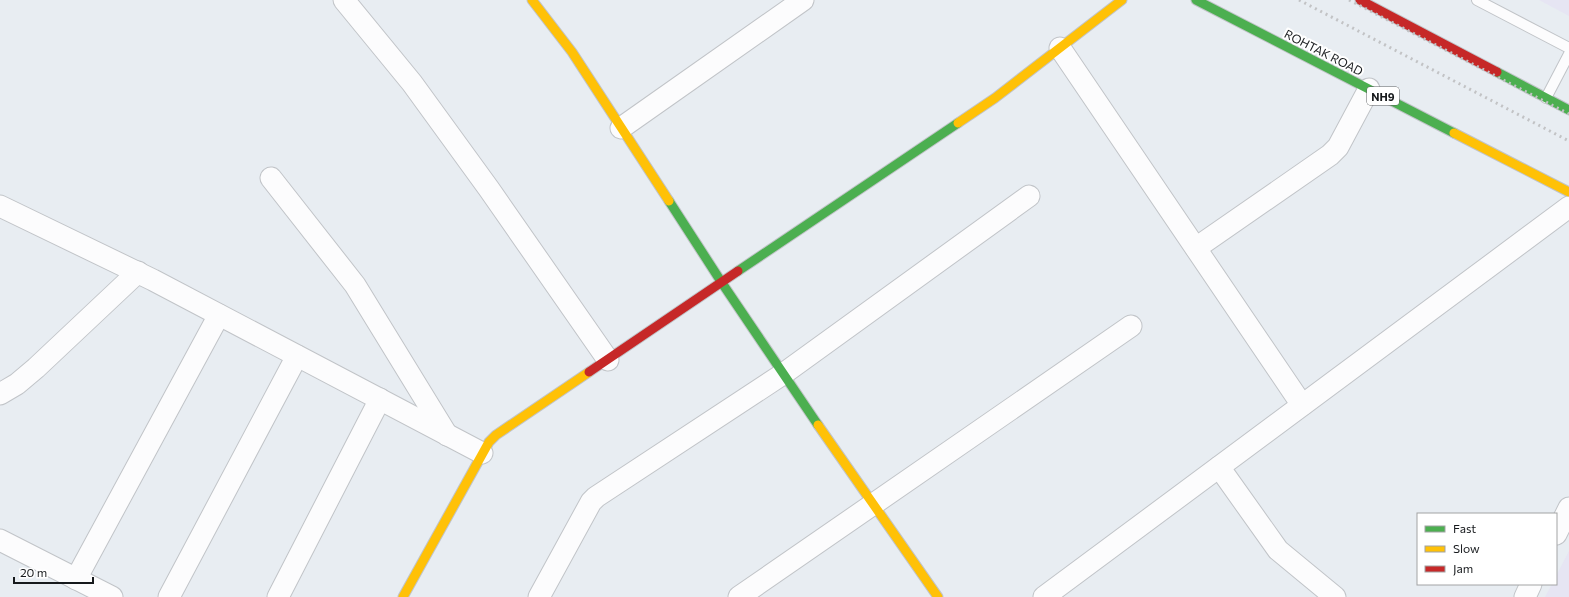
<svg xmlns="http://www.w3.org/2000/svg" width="1569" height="597" viewBox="0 0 1569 597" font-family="Commissioner,sans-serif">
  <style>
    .industrial { fill: #e6e5f3 }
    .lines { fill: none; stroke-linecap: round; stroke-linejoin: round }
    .lane-casing { stroke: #c1c4c8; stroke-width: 12 }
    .street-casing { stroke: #c1c4c8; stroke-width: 23 }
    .fast-casing { stroke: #c1c4c8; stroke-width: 11 }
    .slow-casing { stroke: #c1c4c8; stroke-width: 11 }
    .jam-casing { stroke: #c1c4c8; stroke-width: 11 }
    .lane { stroke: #fcfcfd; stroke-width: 10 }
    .street { stroke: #fcfcfd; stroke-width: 21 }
    .fast { stroke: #4caf50; stroke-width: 9 }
    .slow { stroke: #ffc107; stroke-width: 9 }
    .jam { stroke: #c62828; stroke-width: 9 }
    .rail { stroke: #c2c3c5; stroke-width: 3; stroke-dasharray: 2 4; stroke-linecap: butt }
    .labels { text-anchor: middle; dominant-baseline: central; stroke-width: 4; stroke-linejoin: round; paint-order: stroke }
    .shield { fill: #fff; stroke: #5c5e60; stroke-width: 1 }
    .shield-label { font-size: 11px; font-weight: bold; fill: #16191c }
    .street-label { font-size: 12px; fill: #16191c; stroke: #fff }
  </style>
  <rect width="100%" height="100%" fill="#e8edf2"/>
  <g class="industrial">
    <path d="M1539,0H1569V16Z"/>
    <path d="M1569,551V597H1545L1552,584H1556V576Z"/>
  </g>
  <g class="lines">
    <defs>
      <g id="lane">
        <path d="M1477,0L1569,48"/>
        <path d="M1546,98L1569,54"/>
      </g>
      <g id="street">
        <path d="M344,0L412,83L489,189L608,360"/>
        <path d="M1060,48L1302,405"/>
        <path d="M621,128L803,0"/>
        <path d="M271,178L355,285L447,435"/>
        <path d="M0,206L153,280L482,453"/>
        <path d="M1196,248L1330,155L1338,147L1369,89"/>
        <path d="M0,394L17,384L36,368L138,272"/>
        <path d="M1219,467L1278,550L1335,597"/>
        <path d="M1556,534L1569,508"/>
        <path d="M0,540L112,597"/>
        <path d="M76,579L219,315"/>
        <path d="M169,597L297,356"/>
        <path d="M278,597L380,399"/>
        <path d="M539,597L591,502L596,497L783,374L1029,196"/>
        <path d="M739,597L1131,326"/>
        <path d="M1044,597L1569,207"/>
        <path d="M1525,597L1531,584"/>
      </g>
      <g id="fast">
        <path d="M1196,0L1454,133"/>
        <path d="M1497,72L1569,110"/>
        <path d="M669,201L722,283L818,425"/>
        <path d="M738,271L958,123"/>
      </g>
      <g id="slow">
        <path d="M532,0L572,52L669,201"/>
        <path d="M958,123L995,98L1122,0"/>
        <path d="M1454,133L1569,192"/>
        <path d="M818,425L938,597"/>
        <path d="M403,597L489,442L496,435L589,372"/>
      </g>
      <g id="jam">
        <path d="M1360,0L1497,72"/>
        <path d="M589,372L738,271"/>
      </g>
    </defs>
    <use href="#lane" class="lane-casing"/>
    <use href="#street" class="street-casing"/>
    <use href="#fast" class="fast-casing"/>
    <use href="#slow" class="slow-casing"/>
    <use href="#jam" class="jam-casing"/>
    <use href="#lane" class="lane"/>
    <use href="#street" class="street"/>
    <use href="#fast" class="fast"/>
    <use href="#slow" class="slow"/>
    <use href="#jam" class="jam"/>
    <g class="rail">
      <path d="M1299,0L1569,141"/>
      <path d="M1349,0L1569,114"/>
    </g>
  </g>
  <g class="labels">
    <rect class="shield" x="1367" y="87" width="32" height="18" rx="3"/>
    <g class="shield-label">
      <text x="1383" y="96">NH9</text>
    </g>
    <g class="street-label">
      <text transform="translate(1324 52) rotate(27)">ROHTAK ROAD</text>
    </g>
  </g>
  <rect x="1417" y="513" width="140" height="72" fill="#ffffff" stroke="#a2a3a4"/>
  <rect x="1425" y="526" width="20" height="6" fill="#4caf50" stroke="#a2a3a4"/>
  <text x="1453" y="533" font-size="12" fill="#16191c">Fast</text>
  <rect x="1425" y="546" width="20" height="6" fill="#ffc107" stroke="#a2a3a4"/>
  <text x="1453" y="553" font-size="12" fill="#16191c">Slow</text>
  <rect x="1425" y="566" width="20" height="6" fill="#c62828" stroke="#a2a3a4"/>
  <text x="1453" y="573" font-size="12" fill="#16191c">Jam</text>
  <path d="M14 577v6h79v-6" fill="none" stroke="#16191c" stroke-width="2"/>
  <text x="20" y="577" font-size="12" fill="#16191c" stroke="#ffffff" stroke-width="3" paint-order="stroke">20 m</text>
</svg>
